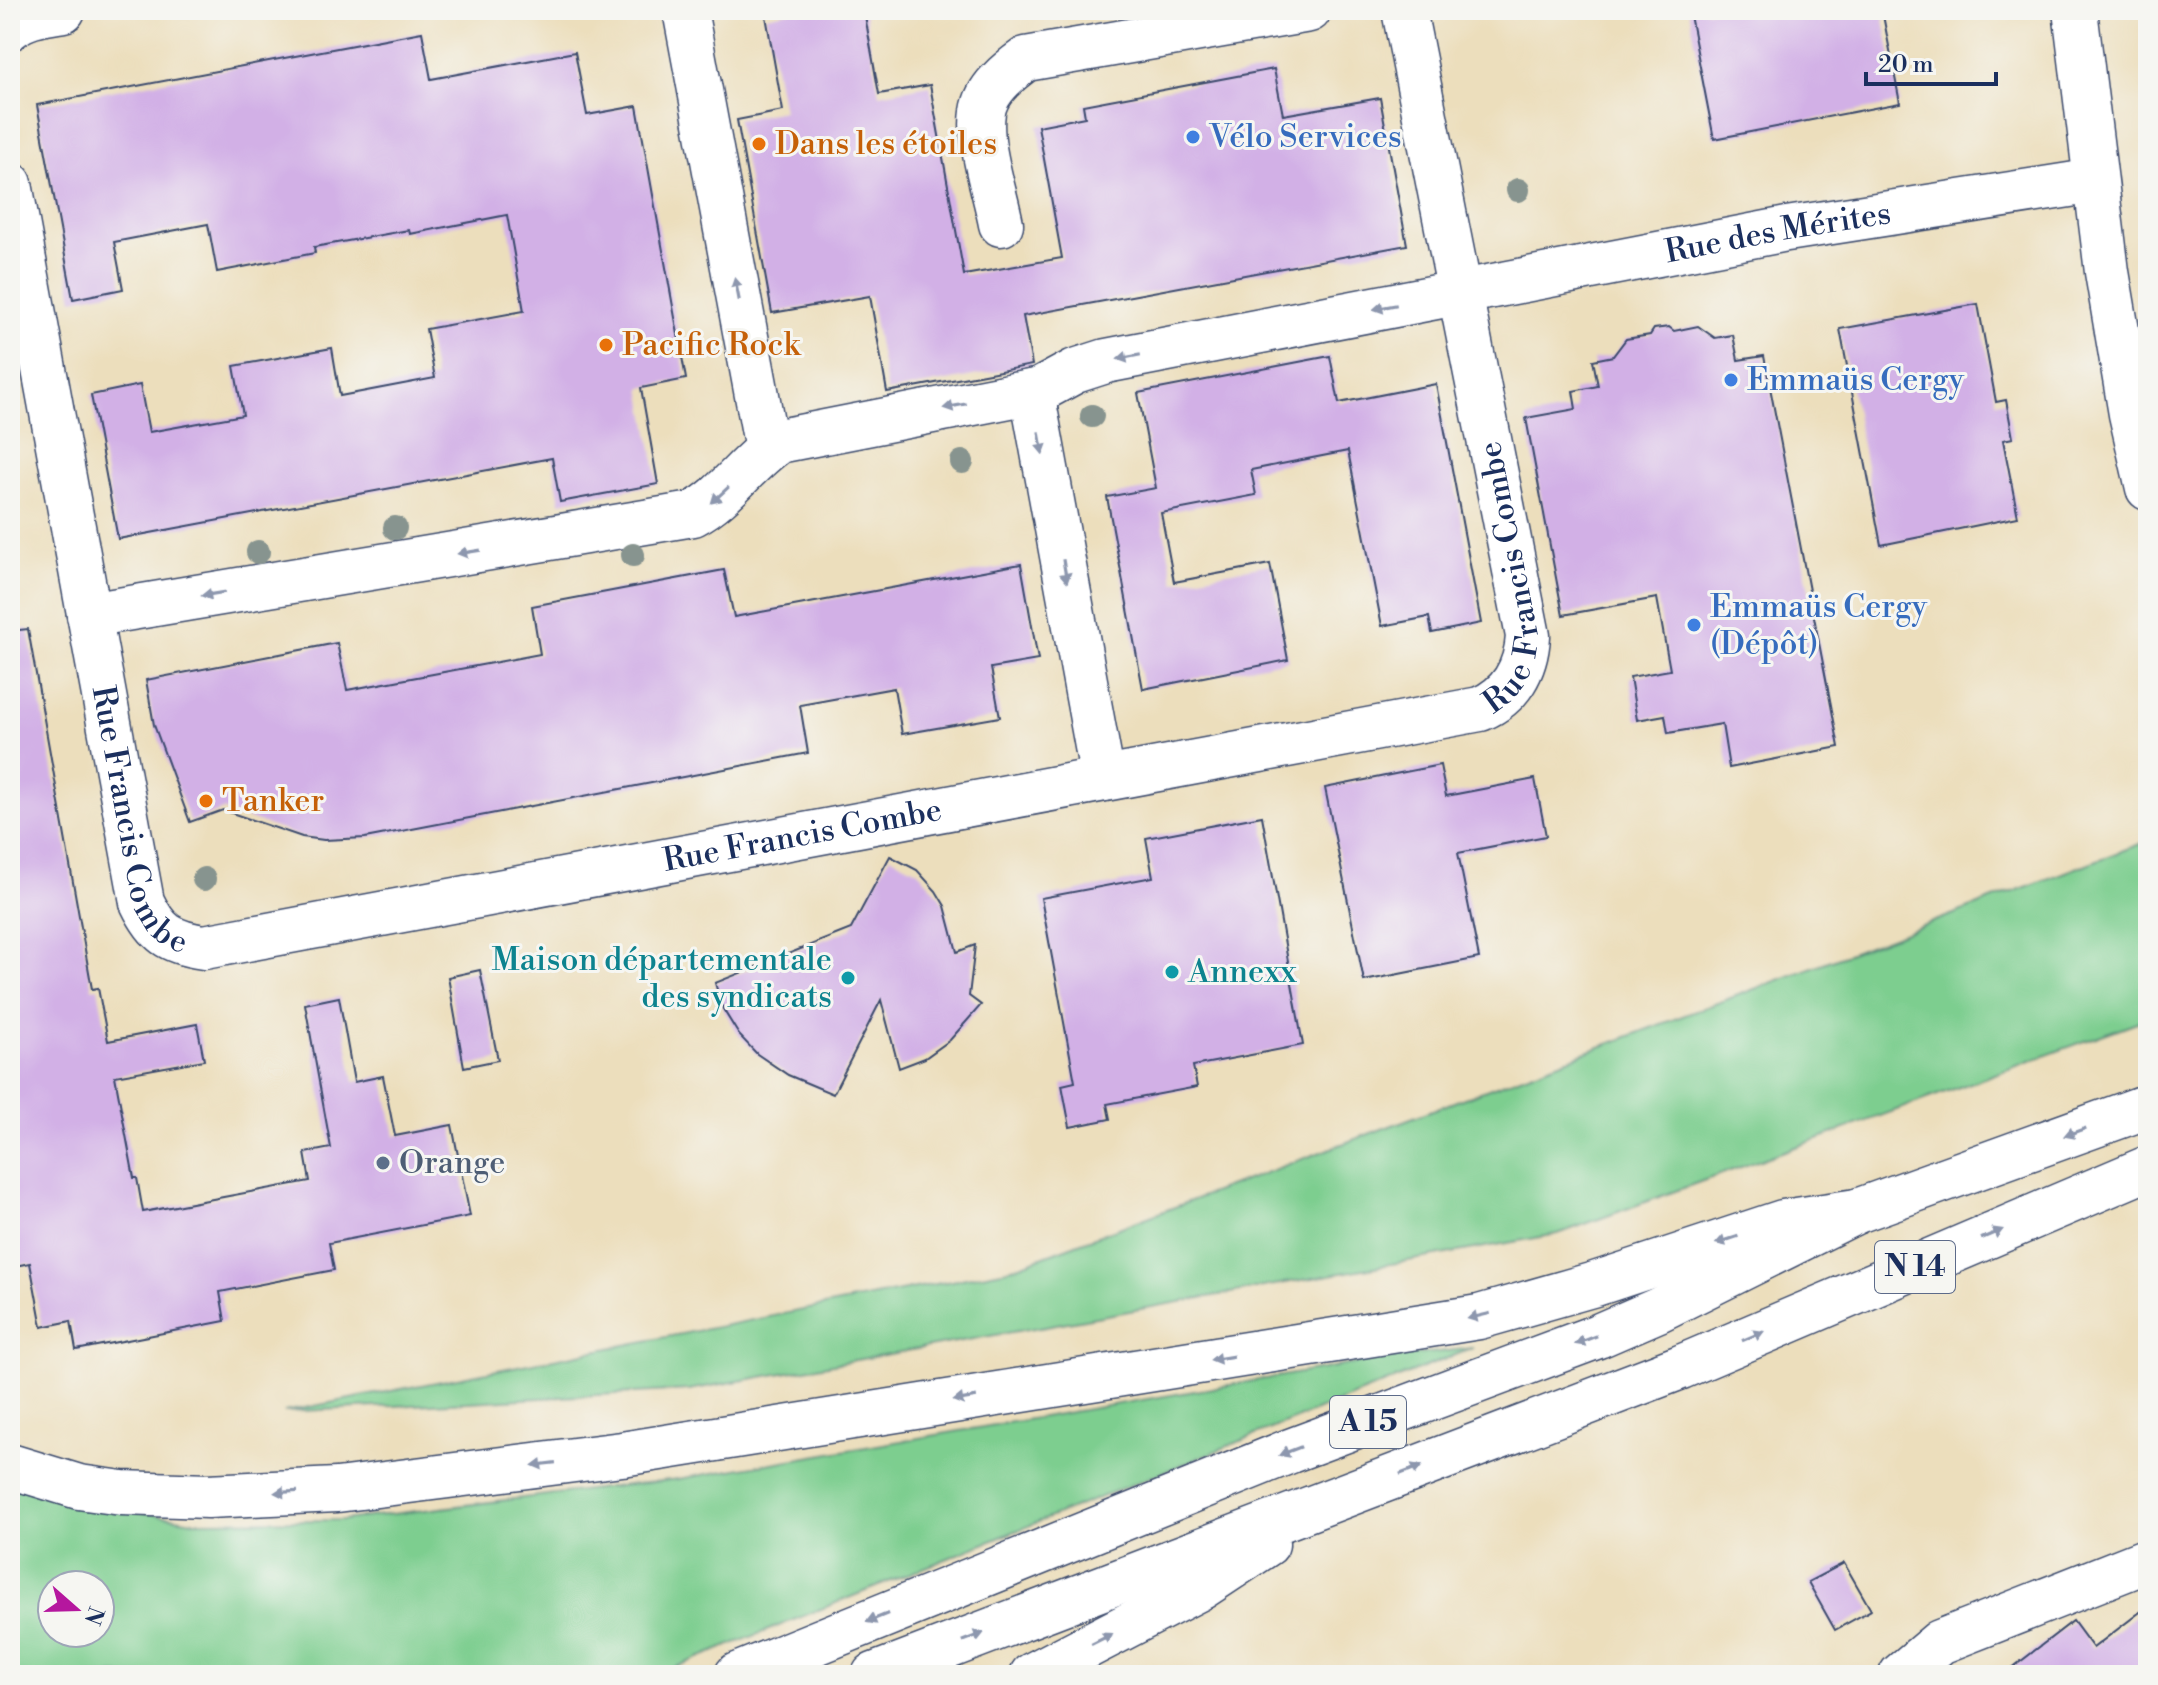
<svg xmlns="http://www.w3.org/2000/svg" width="2158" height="1685" viewBox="0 0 2158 1685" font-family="'Libre Bodoni',serif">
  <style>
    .green { fill: #7dce8f; stroke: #4c7e76; stroke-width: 2; fill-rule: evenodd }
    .building { fill: #d2b0e6 }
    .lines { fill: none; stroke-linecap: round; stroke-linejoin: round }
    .minor-casing { stroke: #3a496c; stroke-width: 47 }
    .major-casing { stroke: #3a496c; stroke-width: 47 }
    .highway-casing { stroke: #3a496c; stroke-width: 47 }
    .minor { stroke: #fff; stroke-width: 44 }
    .major { stroke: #fff; stroke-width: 44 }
    .highway { stroke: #fff; stroke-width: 44 }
    .tree { fill: #87948f }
    .oneway { fill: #8d97ae }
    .shop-dot { fill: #3f7fe0; stroke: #f6f6f2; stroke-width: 3 }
    .food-dot { fill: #e8710a; stroke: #f6f6f2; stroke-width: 3 }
    .culture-dot { fill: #0f9aa8; stroke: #f6f6f2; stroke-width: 3 }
    .service-dot { fill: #5c6f8a; stroke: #f6f6f2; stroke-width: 3 }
    .labels { text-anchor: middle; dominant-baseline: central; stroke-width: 6; stroke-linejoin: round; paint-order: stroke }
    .shield { fill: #f6f6f2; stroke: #5d6b8a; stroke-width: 2 }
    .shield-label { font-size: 30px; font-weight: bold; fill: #1b2f5e }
    .shop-label { font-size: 32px; fill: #366cbe; stroke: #f6f6f2; text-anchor: start }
    .food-label { font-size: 32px; fill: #c56008; stroke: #f6f6f2; text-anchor: start }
    .street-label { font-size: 32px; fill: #1b2f5e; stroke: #f6f6f2 }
    .culture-label { font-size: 32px; fill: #0d838f; stroke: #f6f6f2; text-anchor: end }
    .service-label { font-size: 32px; fill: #4e5e75; stroke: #f6f6f2; text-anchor: start }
  </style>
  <rect width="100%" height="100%" fill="#f6f6f2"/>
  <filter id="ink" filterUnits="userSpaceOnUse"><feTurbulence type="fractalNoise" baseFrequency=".0125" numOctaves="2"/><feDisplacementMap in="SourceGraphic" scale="16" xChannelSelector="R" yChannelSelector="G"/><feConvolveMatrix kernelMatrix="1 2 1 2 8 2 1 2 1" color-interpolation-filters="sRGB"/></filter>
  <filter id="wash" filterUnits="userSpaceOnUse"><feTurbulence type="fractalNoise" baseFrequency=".006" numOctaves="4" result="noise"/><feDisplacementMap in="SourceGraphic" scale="32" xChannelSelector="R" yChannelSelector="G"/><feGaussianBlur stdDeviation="1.8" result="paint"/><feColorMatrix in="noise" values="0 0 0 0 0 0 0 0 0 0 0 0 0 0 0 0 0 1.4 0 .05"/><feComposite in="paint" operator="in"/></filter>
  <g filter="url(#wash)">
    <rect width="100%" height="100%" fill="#ecdebc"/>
    <g class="green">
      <path d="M2148,841V1018L1558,1234L689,1390L284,1412L1007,1270Z"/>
      <path d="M1473,1348L656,1675H10V1484L73,1500L193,1521L343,1520L678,1479L1388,1358ZM52,1585H100V1633H52Z"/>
    </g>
    <g id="blocks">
      <g class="building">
        <path d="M796,10H864L879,94L930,85L964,275L1062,258L1038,126L1085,117L1083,105L1274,69L1283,115L1380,98L1407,245L1023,316L1032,365L887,392L870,296L772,313L737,120L783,111L766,16Z"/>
        <path d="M1689,10H1882L1900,103L1714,139Z"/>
        <path d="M422,32L431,79L575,52L587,115L637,106L686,379L641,388L658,484L560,502L552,458L118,539L91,395L140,385L149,432L243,415L234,366L332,348L340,396L435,378L426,329L524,311L507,215L410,234L409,230L314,247L315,253L217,272L208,224L114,242L123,289L73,299L37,105Z"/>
        <path d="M1978,304L1996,402L2006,400L2013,438L2003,440L2018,517L1881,545L1840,329Z"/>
        <path d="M1698,326L1715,338L1733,335L1738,360L1764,356L1839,747L1729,768L1722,724L1668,733L1665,715L1637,720L1630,677L1670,670L1657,598L1563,615L1526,418L1576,409L1573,391L1598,386L1593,360L1613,356L1626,339L1650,335L1654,329L1669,327L1674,331Z"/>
        <path d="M1330,356L1339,403L1436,384L1481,623L1432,633L1429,617L1382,626L1348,451L1251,470L1256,495L1161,513L1174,582L1270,564L1288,660L1143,689L1107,497L1156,488L1138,393Z"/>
        <path d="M1021,564L1038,660L991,668L1000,717L902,734L894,688L800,705L808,753L365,838L324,840L302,837L223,810L190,822L154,725L146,680L337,643L347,690L540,654L532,606L724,570L734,617Z"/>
        <path d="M28,629L92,989L98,988L108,1041L197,1024L204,1060L115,1076L134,1178H137L143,1212L310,1181L305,1153L331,1148L305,1004L339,997L354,1082L383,1076L395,1136L452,1125L470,1216L329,1243L334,1270L220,1292L225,1321L76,1350L71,1321L42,1327L30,1263L10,1267V631Z"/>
        <path d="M1440,765L1446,796L1535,779L1546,836L1458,853L1479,958L1364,981L1325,788Z"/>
        <path d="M1262,816L1303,1045L1193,1066L1197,1087L1107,1104L1110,1119L1070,1127L1062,1085L1075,1082L1041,898L1153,877L1146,838Z"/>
        <path d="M890,856L917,870L936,891L945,906L957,952L975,945L969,996L981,1005L950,1040L925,1058L899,1068L881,1000L833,1094L788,1075L757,1054L739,1035L723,1009L715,983L851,929Z"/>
        <path d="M480,970L498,1060L464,1067L448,977Z"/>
        <path d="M1844,1563L1871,1610L1835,1630L1808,1582Z"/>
        <path d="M2148,1606V1675H2003L2073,1621L2093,1648Z"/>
      </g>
    </g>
  </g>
  <g filter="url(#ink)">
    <use href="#blocks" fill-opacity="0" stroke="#3a496c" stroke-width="2"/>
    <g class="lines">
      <defs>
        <g id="minor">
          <path d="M685,10L767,449"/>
          <path d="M10,28C24,15 45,13 63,10"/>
          <path id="s1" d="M10,184L142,902C157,933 169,942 204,947L1480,709C1511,696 1526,669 1528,636L1404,10"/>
          <path d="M1001,224C995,192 978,144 983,112C986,89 1009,71 1026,59L1309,10"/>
          <path d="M1032,392L1103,779"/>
          <path id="s2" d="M89,615L693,514C727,496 747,462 779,441L1040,390L1075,371L1106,361L1787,229L2095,181"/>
          <path d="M1901,1675L1940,1642L2148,1560"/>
        </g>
        <path id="major" d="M2075,10L2107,272L2131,414L2148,488"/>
        <g id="highway">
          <path d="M10,1466L79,1487L122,1493L208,1496L337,1490L622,1454L1479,1317L1595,1284L1783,1222L1857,1211"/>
          <path d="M737,1675L1290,1451L1598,1336L1658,1310L1857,1211L2148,1106"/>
          <path d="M874,1675L1681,1367L2148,1168"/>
          <path d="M1032,1675L1202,1587L1267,1544"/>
        </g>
      </defs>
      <use href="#minor" class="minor-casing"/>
      <use href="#major" class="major-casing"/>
      <use href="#highway" class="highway-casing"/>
      <use href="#minor" class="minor"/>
      <use href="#major" class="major"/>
      <use href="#highway" class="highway"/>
    </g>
    <g class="tree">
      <circle cx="1518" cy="190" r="12"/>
      <circle cx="1092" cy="416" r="12"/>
      <circle cx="962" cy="462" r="12"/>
      <circle cx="395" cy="528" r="12"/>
      <circle cx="258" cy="552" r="12"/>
      <circle cx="633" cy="555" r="12"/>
      <circle cx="204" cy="879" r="12"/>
    </g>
    <defs><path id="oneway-solid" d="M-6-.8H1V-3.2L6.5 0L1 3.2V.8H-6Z" transform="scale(2)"/></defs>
    <g class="oneway">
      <use href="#oneway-solid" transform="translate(737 289) rotate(-101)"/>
      <use href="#oneway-solid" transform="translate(1385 307) rotate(169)"/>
      <use href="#oneway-solid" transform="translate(1129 357) rotate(169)"/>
      <use href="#oneway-solid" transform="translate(955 406) rotate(169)"/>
      <use href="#oneway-solid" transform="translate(1041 443) rotate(80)"/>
      <use href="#oneway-solid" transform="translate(720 495) rotate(137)"/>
      <use href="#oneway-solid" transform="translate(469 552) rotate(171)"/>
      <use href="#oneway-solid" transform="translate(1065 571) rotate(80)"/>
      <use href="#oneway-solid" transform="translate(213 594) rotate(171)"/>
      <use href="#oneway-solid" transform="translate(2075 1132) rotate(160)"/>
      <use href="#oneway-solid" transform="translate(1992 1234) rotate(-23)"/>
      <use href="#oneway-solid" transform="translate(1727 1240) rotate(162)"/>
      <use href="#oneway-solid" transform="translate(1479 1316) rotate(167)"/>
      <use href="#oneway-solid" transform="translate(1753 1336) rotate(-23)"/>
      <use href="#oneway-solid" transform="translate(1586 1340) rotate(159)"/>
      <use href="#oneway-solid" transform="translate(1222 1358) rotate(171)"/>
      <use href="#oneway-solid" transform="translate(965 1399) rotate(171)"/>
      <use href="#oneway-solid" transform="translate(1290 1451) rotate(159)"/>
      <use href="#oneway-solid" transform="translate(544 1464) rotate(173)"/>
      <use href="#oneway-solid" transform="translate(1411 1470) rotate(-21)"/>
      <use href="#oneway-solid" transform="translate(286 1492) rotate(177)"/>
      <use href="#oneway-solid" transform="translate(877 1618) rotate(158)"/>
      <use href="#oneway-solid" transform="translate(973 1637) rotate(-21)"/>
      <use href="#oneway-solid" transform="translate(1102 1639) rotate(-27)"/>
    </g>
  </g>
  <g class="shop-dot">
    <circle cx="1193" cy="137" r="8"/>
    <circle cx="1731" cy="380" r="8"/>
    <circle cx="1694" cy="625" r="8"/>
  </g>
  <g class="food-dot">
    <circle cx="759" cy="144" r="8"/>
    <circle cx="606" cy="345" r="8"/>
    <circle cx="206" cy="801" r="8"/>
  </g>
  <g class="culture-dot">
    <circle cx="1172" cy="972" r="8"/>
    <circle cx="848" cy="978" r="8"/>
  </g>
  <circle class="service-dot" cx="383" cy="1163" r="8"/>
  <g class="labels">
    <g class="shield">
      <rect x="1875" y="1241" width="80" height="52" rx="6"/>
      <rect x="1330" y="1396" width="76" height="52" rx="6"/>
    </g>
    <g class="shield-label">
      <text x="1915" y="1267">N 14</text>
      <text x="1368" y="1422">A 15</text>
    </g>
    <g class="shop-label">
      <text x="1209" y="137">Vélo Services</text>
      <text x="1747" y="380">Emmaüs Cergy</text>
      <text x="1710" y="607">Emmaüs Cergy<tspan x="1710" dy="37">(Dépôt)</tspan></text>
    </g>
    <g class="food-label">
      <text x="775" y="144">Dans les étoiles</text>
      <text x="622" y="345">Pacific Rock</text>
      <text x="222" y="801">Tanker</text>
    </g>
    <g class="street-label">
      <text stroke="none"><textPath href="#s2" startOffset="1748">Rue des Mérites</textPath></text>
      <text stroke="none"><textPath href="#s1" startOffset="2258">Rue Francis Combe</textPath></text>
      <text stroke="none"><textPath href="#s1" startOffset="652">Rue Francis Combe</textPath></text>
      <text stroke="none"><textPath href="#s1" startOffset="1420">Rue Francis Combe</textPath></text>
    </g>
    <g class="culture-label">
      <text x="832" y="960">Maison départementale<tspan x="832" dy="37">des syndicats</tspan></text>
      <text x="1188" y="972" text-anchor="start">Annexx</text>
    </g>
    <g class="service-label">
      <text x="399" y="1163">Orange</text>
    </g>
  </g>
  <rect width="2158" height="1685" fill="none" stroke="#f6f6f2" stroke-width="40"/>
  <g transform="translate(76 1609) rotate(110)"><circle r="38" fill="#f6f6f2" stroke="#9ea6b7" stroke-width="2"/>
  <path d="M0-6L14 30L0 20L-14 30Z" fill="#b5179e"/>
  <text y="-12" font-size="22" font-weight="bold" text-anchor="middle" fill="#1b2f5e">N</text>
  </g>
  <path d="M1866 72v12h130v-12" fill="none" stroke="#1b2f5e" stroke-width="4"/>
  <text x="1878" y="72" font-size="24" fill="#1b2f5e" stroke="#f6f6f2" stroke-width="6" paint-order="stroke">20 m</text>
</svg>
